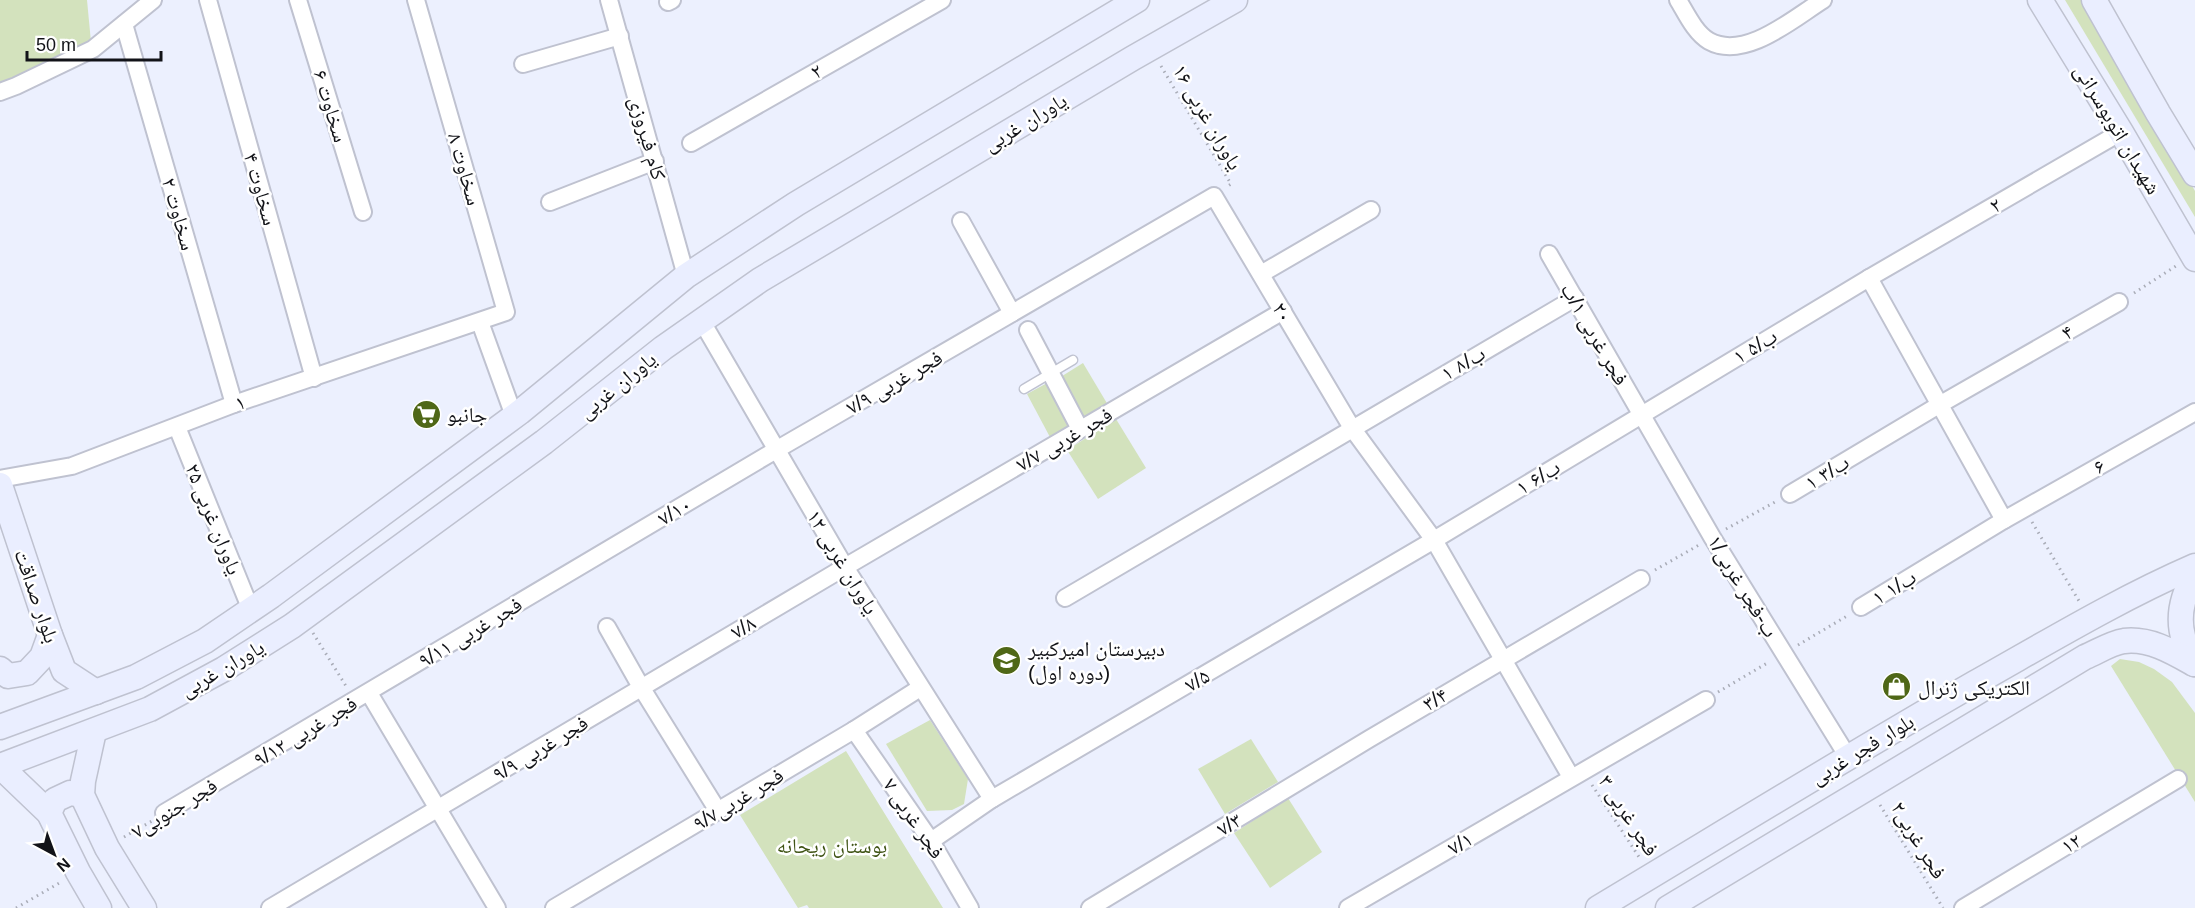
<svg xmlns="http://www.w3.org/2000/svg" width="2195" height="908" viewBox="0 0 2195 908" font-family="Arial,'Noto Naskh Arabic',sans-serif">
  <style>
    .green { fill: #d3e2bd }
    .lines { fill: none; stroke-linecap: round; stroke-linejoin: round }
    .lane-casing { stroke: #bfc2d0; stroke-width: 11 }
    .street-casing { stroke: #bfc2d0; stroke-width: 20 }
    .secondary-casing { stroke: #bfc2d0; stroke-width: 27 }
    .path { stroke: #a9acb7; stroke-width: 3; stroke-dasharray: 1.5 4.5; stroke-linecap: butt }
    .lane { stroke: #fff; stroke-width: 8 }
    .street { stroke: #fff; stroke-width: 16 }
    .secondary { stroke: #eaeeff; stroke-width: 24 }
    .labels { text-anchor: middle; dominant-baseline: central; stroke-width: 5; stroke-linejoin: round; paint-order: stroke }
    .street-label { font-size: 21px; fill: #121318; stroke: #fff }
    .poi-label { font-size: 21px; fill: #121318; stroke: #fff; text-anchor: start }
    .park-label { font-size: 21px; fill: #3f5314; stroke: #fff }
  </style>
  <rect width="100%" height="100%" fill="#ecf0fe"/>
  <g class="green">
    <path d="M0,0H87L91,42L0,83Z"/>
    <path d="M2065,0H2082L2195,191V217Z"/>
    <path d="M1083,363L1108,405L1084,419L1059,378Z"/>
    <path d="M1049,382L1073,427L1051,439L1027,394Z"/>
    <path d="M1116,419L1146,468L1098,499L1067,450Z"/>
    <path d="M2120,659L2139,662L2154,669L2172,682L2195,713V802L2111,666Z"/>
    <path d="M930,720L968,779L964,804L952,810L927,811L886,744Z"/>
    <path d="M1251,739L1278,782L1225,814L1198,769Z"/>
    <path d="M846,751L943,908H809L807,905L798,908L740,815Z"/>
    <path d="M1288,798L1322,852L1270,888L1234,833Z"/>
  </g>
  <g class="lines">
    <defs>
      <path id="lane" d="M1024,389L1073,360"/>
      <g id="street">
        <path d="M208,0L314,378"/>
        <path d="M298,0L363,212"/>
        <path d="M609,0L686,276"/>
        <path d="M1678,0C1686,13 1695,33 1709,41C1745,61 1794,18 1823,0"/>
        <path d="M668,2L672,0"/>
        <path d="M124,24L234,404"/>
        <path d="M523,64L620,36"/>
        <path d="M0,92L16,86L93,49L153,0"/>
        <path d="M691,143L942,0"/>
        <path d="M550,202L655,161"/>
        <path d="M961,221L1012,313"/>
        <path d="M1549,254L1712,537L1848,757"/>
        <path d="M1261,274L1371,210"/>
        <path d="M1869,278L2004,520"/>
        <path d="M701,320L845,567L992,799"/>
        <path d="M480,322L514,416"/>
        <path d="M1028,330L1080,429"/>
        <path d="M177,427L251,610"/>
        <path d="M0,479L72,466L234,404L506,312L416,0"/>
        <path d="M1790,494L1939,405L2119,302"/>
        <path d="M1065,598L1575,298"/>
        <path d="M1861,607L2004,520L2195,412"/>
        <path d="M607,627L641,687L718,811"/>
        <path d="M369,693L497,908"/>
        <path d="M854,730L931,841L970,908"/>
        <path d="M164,813L776,450L1214,196L1352,428L1434,540L1571,777"/>
        <path d="M931,841L992,799L1434,540L1869,278L2121,132"/>
        <path d="M270,908L845,567L1283,311"/>
        <path d="M554,908L854,730L920,688"/>
        <path d="M1090,908L1369,739L1641,579"/>
        <path d="M1348,908L1706,700"/>
        <path d="M1963,908L2178,779"/>
      </g>
      <g id="secondary">
        <path d="M2040,0L2121,132L2195,259"/>
        <path d="M2094,0L2158,113L2195,174"/>
        <path d="M0,485L50,635L64,671L96,692"/>
        <path d="M2195,574C2176,606 2176,633 2195,664"/>
        <path d="M0,669L8,676L27,673L42,657L50,635"/>
        <path d="M0,727L136,677L205,641L271,596L520,412L686,276L796,204L1137,0"/>
        <path d="M94,731L83,781L82,795L107,848L144,908"/>
        <path d="M49,813L55,800L70,793L82,795"/>
        <path d="M99,908L78,872L49,813L0,766L150,709L224,669L292,626L544,442L663,348L760,280L1133,58L1235,0"/>
        <path d="M1598,908C1723,833 1848,756 1975,683C2048,642 2119,599 2195,566"/>
        <path d="M1668,908L2085,657C2097,652 2111,643 2124,641C2150,638 2173,652 2194,664"/>
      </g>
    </defs>
    <use href="#lane" class="lane-casing"/>
    <use href="#street" class="street-casing"/>
    <use href="#secondary" class="secondary-casing"/>
    <g class="path">
      <path d="M1161,66L1231,184L1228,186"/>
      <path d="M2134,293L2176,266"/>
      <path d="M2032,522L2079,601"/>
      <path d="M1726,529L1775,502"/>
      <path d="M1655,570L1699,545"/>
      <path d="M313,633L346,686"/>
      <path d="M1798,645L1847,616"/>
      <path d="M1718,692L1769,662"/>
      <path d="M1592,785L1641,860"/>
      <path d="M1880,805L1943,908"/>
      <path d="M124,837L152,821"/>
      <path d="M16,908L61,882"/>
    </g>
    <use href="#lane" class="lane"/>
    <use href="#street" class="street"/>
    <use href="#secondary" class="secondary"/>
  </g>
  <defs>
    <symbol id="supermarket-disc" viewBox="-11 -11 22 22"><circle r="9.5" fill="#4f6717" stroke="#fff"/><path d="M-6-5.5h2.5l.6 2H6L4.5 2H-2.5L-4.4-4H-6ZM-1.5 3.2a1.3 1.3 0 1 0 .1 0ZM3 3.2a1.3 1.3 0 1 0 .1 0Z" fill="#fff"/></symbol>
    <symbol id="school-disc" viewBox="-11 -11 22 22"><circle r="9.5" fill="#4f6717" stroke="#fff"/><path d="M0-5L7-2L0 1L-7-2ZM-4 1L0 2.5L4 1V4Q0 6-4 4Z" fill="#fff"/></symbol>
    <symbol id="shop-disc" viewBox="-11 -11 22 22"><circle r="9.5" fill="#4f6717" stroke="#fff"/><path d="M-5-2.5h2.3a2.7 3.5 0 0 1 5.4 0H5L5.5 6h-11ZM-1.5-2.5h3a1.5 2.3 0 0 0-3 0Z" fill="#fff"/></symbol>
  </defs>
  <g fill-rule="evenodd">
    <use href="#supermarket-disc" x="410" y="398" width="33" height="33"/>
    <use href="#school-disc" x="990" y="644" width="33" height="33"/>
    <use href="#shop-disc" x="1880" y="670" width="33" height="33"/>
  </g>
  <g class="labels">
    <g class="street-label">
      <text transform="translate(816 71) rotate(-30)">۲</text>
      <text transform="translate(331 106) rotate(73)">سخاوت ۶</text>
      <text transform="translate(1208 117) rotate(60)">۱۶ یاوران غربی</text>
      <text transform="translate(1025 122) rotate(-31)">یاوران غربی</text>
      <text transform="translate(2118 129) rotate(59)">شهیدان اتوبوسرانی</text>
      <text transform="translate(648 138) rotate(74)">کام فیروزی</text>
      <text transform="translate(465 169) rotate(74)">سخاوت ۸</text>
      <text transform="translate(261 189) rotate(74)">سخاوت ۴</text>
      <text transform="translate(1995 205) rotate(-30)">۲</text>
      <text transform="translate(179 214) rotate(74)">سخاوت ۲</text>
      <text transform="translate(1283 312) rotate(59)">۲۰</text>
      <text transform="translate(2067 332) rotate(-30)">۴</text>
      <text transform="translate(1595 334) rotate(60)">فجر غربی ۱/ب</text>
      <text transform="translate(1755 346) rotate(-31)">۱ ب/۵</text>
      <text transform="translate(1463 363) rotate(-30)">۱ ب/۸</text>
      <text transform="translate(894 382) rotate(-30)">۷/۹ فجر غربی</text>
      <text transform="translate(617 385) rotate(-39)">یاوران غربی</text>
      <text transform="translate(240 402) rotate(-19)">۱</text>
      <text transform="translate(1064 439) rotate(-30)">۷/۷ فجر غربی</text>
      <text transform="translate(2099 466) rotate(-29)">۶</text>
      <text transform="translate(1827 472) rotate(-31)">۱ ب/۳</text>
      <text transform="translate(1538 477) rotate(-31)">۱ ب/۶</text>
      <text transform="translate(674 511) rotate(-31)">۷/۱۰</text>
      <text transform="translate(214 519) rotate(68)">یاوران غربی ۲۵</text>
      <text transform="translate(843 562) rotate(59)">۱۲ یاوران غربی</text>
      <text transform="translate(1743 586) rotate(59)">۱/ب-فجر غربی</text>
      <text transform="translate(1894 587) rotate(-31)">۱ ب/۱</text>
      <text transform="translate(37 596) rotate(71)">بلوار صداقت</text>
      <text transform="translate(743 627) rotate(-31)">۷/۸</text>
      <text transform="translate(470 632) rotate(-31)">۹/۱۱ فجر غربی</text>
      <text transform="translate(222 668) rotate(-30)">یاوران غربی</text>
      <text transform="translate(1197 680) rotate(-31)">۷/۵</text>
      <text transform="translate(1435 699) rotate(-31)">۳/۴</text>
      <text transform="translate(305 731) rotate(-31)">۹/۱۲ فجر غربی</text>
      <text transform="translate(540 748) rotate(-31)">۹/۹ فجر غربی</text>
      <text transform="translate(1862 749) rotate(-31)">بلوار فجر غربی</text>
      <text transform="translate(738 799) rotate(-31)">فجر غربی۹/۷</text>
      <text transform="translate(174 808) rotate(-31)">فجر جنوبی۷</text>
      <text transform="translate(1629 815) rotate(57)">۳ فجر غربی</text>
      <text transform="translate(914 818) rotate(56)">۷ فجر غربی</text>
      <text transform="translate(1229 824) rotate(-31)">۷/۳</text>
      <text transform="translate(1919 840) rotate(59)">فجر غربی۲</text>
      <text transform="translate(1460 843) rotate(-30)">۷/۱</text>
      <text transform="translate(2071 843) rotate(-31)">۱۲</text>
    </g>
    <g class="poi-label">
      <text x="447" y="414">جانبو</text>
      <text x="1028" y="648">دبیرستان امیرکبیر<tspan x="1028" dy="24">(دوره اول)</tspan></text>
      <text x="1918" y="687">الکتریکی ژنرال</text>
    </g>
    <g class="park-label">
      <text x="832" y="845">بوستان ریحانه</text>
    </g>
  </g>
  <g transform="translate(54 854) rotate(139)" stroke="#ffffff" stroke-width="4.5" paint-order="stroke">
  <path d="M0-4.5L10 22L0 15L-10 22Z" fill="#121318"/>
  <text y="-9" font-size="16" font-weight="bold" text-anchor="middle" fill="#121318">N</text>
  </g>
  <path d="M27 51v9h134v-9" fill="none" stroke="#121318" stroke-width="3"/>
  <text x="36" y="51" font-size="18" fill="#121318" stroke="#ffffff" stroke-width="4.5" paint-order="stroke">50 m</text>
</svg>
